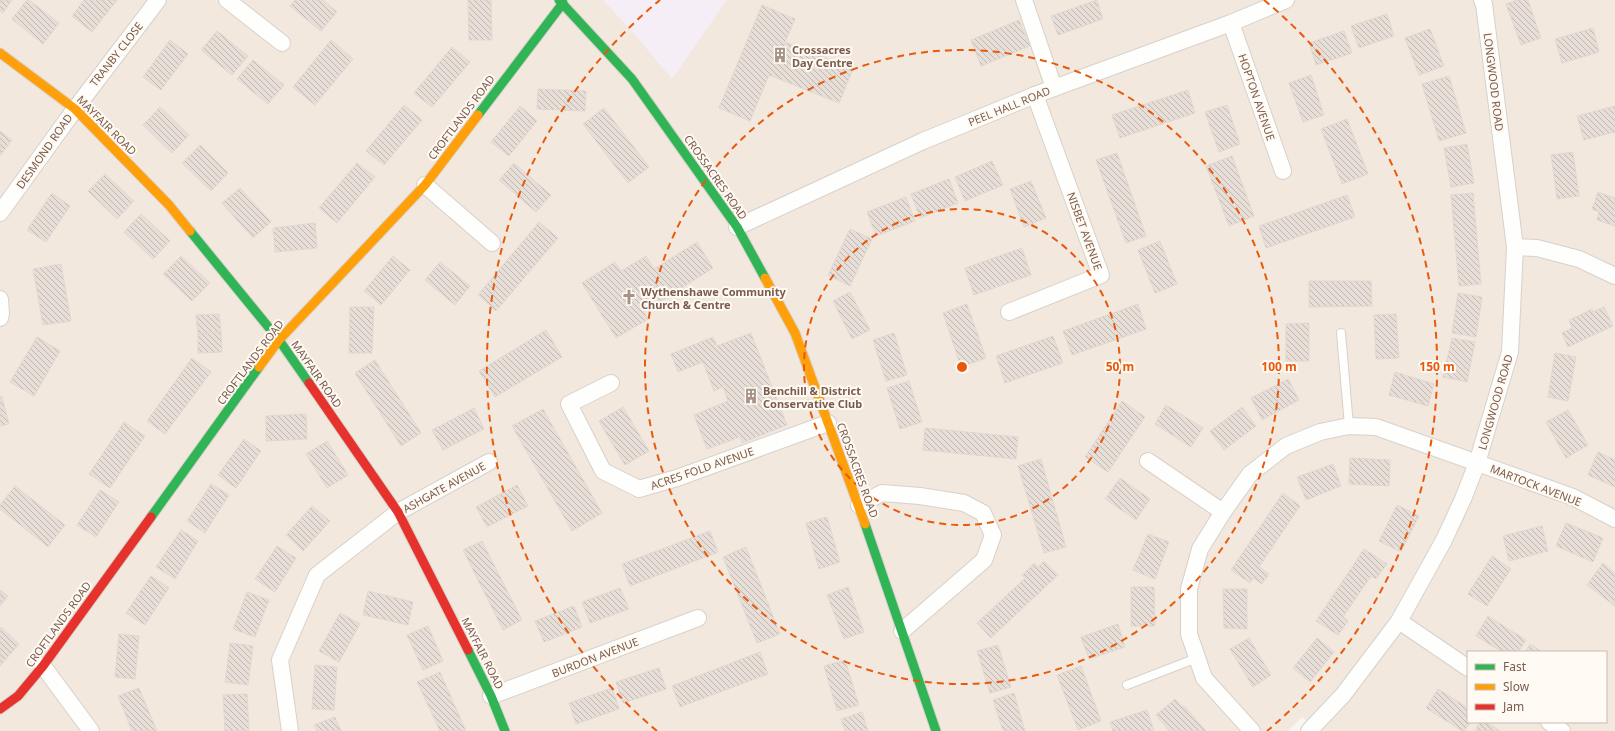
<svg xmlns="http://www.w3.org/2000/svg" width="1615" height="731" viewBox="0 0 1615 731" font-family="'Noto Sans',sans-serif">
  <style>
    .residential { fill: #f2e8de; fill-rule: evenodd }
    .education { fill: #f6eef6 }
    .building { fill: url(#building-back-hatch); stroke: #e2d8d2 }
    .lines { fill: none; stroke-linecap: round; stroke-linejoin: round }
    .lane-casing { stroke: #d7d1cb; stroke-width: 10 }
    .street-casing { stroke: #d7d1cb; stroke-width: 18 }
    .fast-casing { stroke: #d9d2cb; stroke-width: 11 }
    .slow-casing { stroke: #d9d2cb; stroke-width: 11 }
    .jam-casing { stroke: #d9d2cb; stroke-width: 11 }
    .lane { stroke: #fefefd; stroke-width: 8 }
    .street { stroke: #fefefd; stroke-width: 16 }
    .fast { stroke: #30b455; stroke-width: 9 }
    .slow { stroke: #ff9f0a; stroke-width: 9 }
    .jam { stroke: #e5322d; stroke-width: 9 }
    .ring { fill: none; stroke: #e8590c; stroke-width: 2; stroke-dasharray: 7 5 }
    .labels { text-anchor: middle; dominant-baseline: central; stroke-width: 4; stroke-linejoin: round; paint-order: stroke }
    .poi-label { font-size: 11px; font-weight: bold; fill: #7a5c4d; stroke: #fffaf3; text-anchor: start }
    .street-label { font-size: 11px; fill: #7a5c4d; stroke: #fffaf3 }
    .centre { fill: #e8590c; stroke: #fffaf3; stroke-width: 2 }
    .ring-label { font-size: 12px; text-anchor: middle; font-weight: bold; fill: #e8590c; stroke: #fffaf3; stroke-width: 4; stroke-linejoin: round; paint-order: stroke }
  </style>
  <defs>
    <pattern id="building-back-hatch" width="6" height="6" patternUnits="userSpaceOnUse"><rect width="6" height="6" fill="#e6ded7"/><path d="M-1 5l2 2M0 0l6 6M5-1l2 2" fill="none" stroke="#bfb7b1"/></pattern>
  </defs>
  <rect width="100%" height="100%" fill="#f9f5f0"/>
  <path class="residential" d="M0,0H1615V731H1320L1302,717L1288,731H0ZM1468,652H1606V722H1468Z"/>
  <path class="education" d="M603,0H727L672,79L630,29Z"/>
  <g class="building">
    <path d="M0,0H12L3,13L0,11Z"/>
    <path d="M27,0H29L59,23L43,44L12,19Z"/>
    <path d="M84,0H117L92,32L72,16Z"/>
    <path d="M295,0H323L337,12L321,31L290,6Z"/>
    <path d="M468,0H491L492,40H469Z"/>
    <path d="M1097,0L1103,19L1058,35L1051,16Z"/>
    <path d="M1517,0H1528L1541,38L1521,45L1506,4Z"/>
    <path d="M762,5L795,19L785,42L853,69L839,103L769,75L750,121L719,108Z"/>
    <path d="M1387,14L1394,36L1359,48L1351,26Z"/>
    <path d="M1019,20L1030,46L981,66L971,40Z"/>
    <path d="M1593,28L1599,52L1562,63L1555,39Z"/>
    <path d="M1430,29L1444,66L1419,75L1405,38Z"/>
    <path d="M217,31L248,56L232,75L201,50Z"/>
    <path d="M1344,31L1352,53L1316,65L1309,43Z"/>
    <path d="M170,40L188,54L161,90L143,77Z"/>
    <path d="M331,40L353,59L315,105L293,87Z"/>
    <path d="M452,47L470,62L432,107L414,93Z"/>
    <path d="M253,60L284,85L268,104L237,79Z"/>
    <path d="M1311,75L1324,115L1303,122L1289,83Z"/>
    <path d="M1449,76L1466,133L1439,141L1422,84Z"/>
    <path d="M538,89L586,91L585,111L537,109Z"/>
    <path d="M1188,90L1195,113L1120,138L1112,115Z"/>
    <path d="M404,105L422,120L384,165L366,151Z"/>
    <path d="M1227,105L1240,144L1219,152L1205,112Z"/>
    <path d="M520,106L537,121L509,156L491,142Z"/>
    <path d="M1615,106V132L1584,140L1577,116Z"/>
    <path d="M160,107L189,135L172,153L143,125Z"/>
    <path d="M604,108L649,167L628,183L583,124Z"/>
    <path d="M1347,119L1368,174L1342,184L1321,129Z"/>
    <path d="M0,131L12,140L0,156Z"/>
    <path d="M1467,144L1474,183L1451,187L1444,148Z"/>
    <path d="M200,145L228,173L211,191L182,163Z"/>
    <path d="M1573,152L1579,196L1557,199L1551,155Z"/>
    <path d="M1117,153L1146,236L1126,243L1096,160Z"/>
    <path d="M1232,156L1254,216L1229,226L1206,166Z"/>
    <path d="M992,161L1003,185L965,201L955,177Z"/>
    <path d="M357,163L375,177L337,223L319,208Z"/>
    <path d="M514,163L551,195L536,212L499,180Z"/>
    <path d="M105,174L134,201L117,219L88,191Z"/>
    <path d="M949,179L958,203L920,218L911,194Z"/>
    <path d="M1031,181L1046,218L1024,227L1010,189Z"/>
    <path d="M240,188L271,222L253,238L222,203Z"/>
    <path d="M1598,192L1615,198V226L1597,220L1599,212L1592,209Z"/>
    <path d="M52,193L70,206L46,242L27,230Z"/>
    <path d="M1473,193L1481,284L1459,286L1451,195Z"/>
    <path d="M1347,195L1355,217L1266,248L1259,226Z"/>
    <path d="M906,197L915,221L876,236L867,212Z"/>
    <path d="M141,214L170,241L153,259L124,232Z"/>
    <path d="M539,222L558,238L496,311L478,295Z"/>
    <path d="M315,223L317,248L275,252L273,228Z"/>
    <path d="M850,229L872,239L850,286L828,275Z"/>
    <path d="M1160,241L1177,284L1155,293L1138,250Z"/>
    <path d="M697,242L713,268L644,312L648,319L616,338L582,283L615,262L621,271L646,256L654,269Z"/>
    <path d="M1022,248L1031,275L974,295L965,268Z"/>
    <path d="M181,256L210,283L192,301L163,274Z"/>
    <path d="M393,256L410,270L381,305L364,291Z"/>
    <path d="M440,262L470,286L455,305L425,280Z"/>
    <path d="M61,264L71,321L43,325L33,269Z"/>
    <path d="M1309,281H1371L1372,306L1309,307Z"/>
    <path d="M850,292L870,330L852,339L833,301Z"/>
    <path d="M1458,293L1482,297L1476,337L1452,333Z"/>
    <path d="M967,304L986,358L961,367L943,313Z"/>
    <path d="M1138,304L1146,329L1072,355L1063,331Z"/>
    <path d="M350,307H374L372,353H349Z"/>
    <path d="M1604,307L1613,326L1568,347L1562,333L1572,328L1569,320L1592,309L1593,312Z"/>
    <path d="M219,314L221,332L198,334L196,315Z"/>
    <path d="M1396,314L1399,358L1376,359L1374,315Z"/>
    <path d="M1309,323V361H1286V324Z"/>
    <path d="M546,330L562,357L495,397L479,371Z"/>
    <path d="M221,332L222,352L198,353V334Z"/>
    <path d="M751,333L787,425L742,443L740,437L707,449L694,415L728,401L723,387L714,391L703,362L678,372L671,354L713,337L717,346Z"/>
    <path d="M894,333L907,375L886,381L873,340Z"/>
    <path d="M1053,336L1063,363L1005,383L996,356Z"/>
    <path d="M37,337L60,351L34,396L10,382Z"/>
    <path d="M1452,338L1475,342L1467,382L1443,377Z"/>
    <path d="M1555,353L1576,357L1568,401L1548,397Z"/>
    <path d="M192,358L211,372L165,434L147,421Z"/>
    <path d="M375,360L421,433L401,446L355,373Z"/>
    <path d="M1395,372L1434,384L1428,406L1389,395Z"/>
    <path d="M1288,379L1299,400L1262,420L1251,398Z"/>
    <path d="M909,381L922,422L900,429L887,388Z"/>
    <path d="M0,397H2L9,424L0,426Z"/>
    <path d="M1122,401L1145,417L1108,472L1085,457Z"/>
    <path d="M1166,405L1203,428L1191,447L1155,424Z"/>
    <path d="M623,407L649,451L625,465L599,421Z"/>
    <path d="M1242,407L1256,426L1224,450L1210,431Z"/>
    <path d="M474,408L484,429L443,450L432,430Z"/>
    <path d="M543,409L602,513L572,531L512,426Z"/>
    <path d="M1568,410L1588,445L1566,458L1546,422Z"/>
    <path d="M306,414L307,439L266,441V416Z"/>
    <path d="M124,422L145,436L110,488L89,474Z"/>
    <path d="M925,428L1018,437L1016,459L923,450Z"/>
    <path d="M244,439L261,451L236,488L218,475Z"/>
    <path d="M327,441L348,475L327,488L306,454Z"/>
    <path d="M1598,452L1615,460V487L1588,475Z"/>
    <path d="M1350,458L1390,460L1389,486L1349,484Z"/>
    <path d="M1041,459L1066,547L1044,553L1018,466Z"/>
    <path d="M1333,464L1341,486L1306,500L1297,477Z"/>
    <path d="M1120,478L1150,499L1136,520L1105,499Z"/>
    <path d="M211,484L229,495L205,533L187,521Z"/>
    <path d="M517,485L528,506L487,527L476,507Z"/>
    <path d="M15,486L65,525L48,547L0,509V505Z"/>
    <path d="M100,490L119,502L96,537L77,525Z"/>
    <path d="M1283,493L1300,506L1259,567L1269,574L1262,584L1253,578L1250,583L1231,570Z"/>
    <path d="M1397,505L1419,516L1401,552L1379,541Z"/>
    <path d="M312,506L330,521L303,551L286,535Z"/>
    <path d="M827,517L840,562L819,569L806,523Z"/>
    <path d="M1566,523L1603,538L1593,562L1556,546Z"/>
    <path d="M1542,526L1548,551L1509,561L1503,536Z"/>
    <path d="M181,530L198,541L175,579L156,567Z"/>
    <path d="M710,531L718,552L630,586L622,564Z"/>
    <path d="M1148,534L1169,542L1155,579L1133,570Z"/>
    <path d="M482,541L522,620L503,630L463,550Z"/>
    <path d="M277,546L296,558L275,592L255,579Z"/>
    <path d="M746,547L780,634L757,643L723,557Z"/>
    <path d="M1364,549L1387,564L1376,579L1371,576L1343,617L1348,621L1338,635L1316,621Z"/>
    <path d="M1492,556L1511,569L1487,606L1468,594Z"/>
    <path d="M1044,561L1058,575L991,638L977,623L1025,578L1022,575L1034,563L1038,567Z"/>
    <path d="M1603,563L1615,573V606L1587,585Z"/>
    <path d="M151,576L169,588L145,625L126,613Z"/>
    <path d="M848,587L864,632L844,639L827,595Z"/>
    <path d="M1131,587H1154L1155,626H1131Z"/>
    <path d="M620,588L629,609L590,623L582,602Z"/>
    <path d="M1223,589H1247V629L1224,628Z"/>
    <path d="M0,590L8,596L0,606Z"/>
    <path d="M368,591L413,602L408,625L363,615Z"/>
    <path d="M247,592L269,600L255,637L233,629Z"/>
    <path d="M574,606L582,627L544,642L535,621Z"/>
    <path d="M340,613L360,624L339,662L319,651Z"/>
    <path d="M1488,616L1526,640L1518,652H1502L1476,636Z"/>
    <path d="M1118,624L1125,647L1089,659L1081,637Z"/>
    <path d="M428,626L443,661L423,670L407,635Z"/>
    <path d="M1,627L19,644L0,666V628Z"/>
    <path d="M119,634L139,636L135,679L115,677Z"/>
    <path d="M1249,638L1271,675L1253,687L1230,649Z"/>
    <path d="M1317,638L1334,652L1310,682L1293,668Z"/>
    <path d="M230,643L253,646L248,685L225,682Z"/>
    <path d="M1530,644L1542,652H1525Z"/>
    <path d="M998,645L1011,687L990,693L977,651Z"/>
    <path d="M760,652L768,674L680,707L672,686Z"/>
    <path d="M845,660L859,705L837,711L824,666Z"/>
    <path d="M315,665L337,667L334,710L312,709Z"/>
    <path d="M1081,666L1101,721L1078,730L1057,675Z"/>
    <path d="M659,668L666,689L623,703L616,682Z"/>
    <path d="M440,672L466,731H440L417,682Z"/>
    <path d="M139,688L157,731H132L118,696Z"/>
    <path d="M612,688L619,709L576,724L569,703Z"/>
    <path d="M1438,689L1468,708V722H1470L1465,731H1462L1426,708Z"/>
    <path d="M1014,693L1025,731H1003L993,700Z"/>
    <path d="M247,694L249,731H225L223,695Z"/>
    <path d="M1175,699L1182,707L1184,706L1206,731H1169L1156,715Z"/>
    <path d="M1147,710L1154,731H1113L1110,722Z"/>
    <path d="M862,712L868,731H845L841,719Z"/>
    <path d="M335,717L341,731H317L314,725Z"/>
    <path d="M1480,722H1486L1500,731H1475Z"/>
  </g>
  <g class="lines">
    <defs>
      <g id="lane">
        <path d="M1341,333L1349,426"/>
        <path d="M1127,685L1197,658"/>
      </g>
      <g id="street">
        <path d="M227,0L282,43"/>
        <path d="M1024,0L1054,88"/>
        <path d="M1231,23L1283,171"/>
        <path d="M425,185L492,243"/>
        <path d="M0,213L75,109L158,0"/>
        <path d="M737,227L923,141L1035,95L1231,23L1286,0"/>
        <path d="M1515,247L1537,248L1579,259L1615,276"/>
        <path d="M0,299L1,314L0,318"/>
        <path d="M1009,312L1101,275L1035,95"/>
        <path d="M611,383L569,404L603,471L639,489L677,478L828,423"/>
        <path d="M1148,461L1223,512"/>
        <path d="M859,505L882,493L920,496L964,503L983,513L993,535L984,560L902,631"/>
        <path d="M1399,621L1468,668"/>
        <path d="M43,666L91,731"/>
        <path d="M491,696L698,618"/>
        <path d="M1549,722L1562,731"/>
        <path d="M290,731L280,660L317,575L398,512L489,462"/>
        <path d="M1252,731L1204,678L1189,634V589L1200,549L1223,512L1250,474L1286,446L1320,432L1349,426L1376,427L1573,497L1615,519"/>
        <path d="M1309,731L1343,695L1399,621L1444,540L1463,499L1477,463L1510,352L1515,247L1484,4L1482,0"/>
      </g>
      <g id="fast">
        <path d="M559,0L632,79L737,227L765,278"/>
        <path d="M478,115L563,3"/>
        <path d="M190,231L279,340L309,383"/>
        <path d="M151,517L259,367"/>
        <path d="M865,524L936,731"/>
        <path d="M468,650L491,696L505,731"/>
      </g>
      <g id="slow">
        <path d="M0,53L75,109L169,205L190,231"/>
        <path d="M765,278L795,333L865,524"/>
        <path d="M259,367L279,340L425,185L478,115"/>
      </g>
      <g id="jam">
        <path d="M309,383L398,512L468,650"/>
        <path d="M0,709L18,696L43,666L151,517"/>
      </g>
    </defs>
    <use href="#lane" class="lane-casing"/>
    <use href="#street" class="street-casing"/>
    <use href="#fast" class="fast-casing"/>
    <use href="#slow" class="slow-casing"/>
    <use href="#jam" class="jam-casing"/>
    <use href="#lane" class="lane"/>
    <use href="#street" class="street"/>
    <use href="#fast" class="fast"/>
    <use href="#slow" class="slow"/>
    <use href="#jam" class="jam"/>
  </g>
  <g class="ring">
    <circle cx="962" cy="367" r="158"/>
    <circle cx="962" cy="367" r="317"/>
    <path d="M657 731A475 475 0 0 1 660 0M1264 0A475 475 0 0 1 1267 731"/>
  </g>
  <defs>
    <symbol id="building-bare" viewBox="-9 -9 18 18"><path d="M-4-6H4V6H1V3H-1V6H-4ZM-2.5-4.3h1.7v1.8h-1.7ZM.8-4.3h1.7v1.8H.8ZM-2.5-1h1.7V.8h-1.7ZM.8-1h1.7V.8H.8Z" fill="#a69286" stroke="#fffaf3" stroke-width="2.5" paint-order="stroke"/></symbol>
    <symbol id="church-bare" viewBox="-9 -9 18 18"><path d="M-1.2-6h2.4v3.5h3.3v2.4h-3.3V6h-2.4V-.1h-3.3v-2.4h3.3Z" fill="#a69286" stroke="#fffaf3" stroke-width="2.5" paint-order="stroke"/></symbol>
  </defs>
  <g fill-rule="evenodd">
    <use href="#building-bare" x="769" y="44" width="22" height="22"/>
    <use href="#church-bare" x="618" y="286" width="22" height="22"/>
    <use href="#building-bare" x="740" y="385" width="22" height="22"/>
  </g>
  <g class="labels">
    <g class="poi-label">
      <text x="792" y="49">Crossacres<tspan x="792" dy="13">Day Centre</tspan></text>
      <text x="641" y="291">Wythenshawe Community<tspan x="641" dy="13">Church &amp; Centre</tspan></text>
      <text x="763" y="390">Benchill &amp; District<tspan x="763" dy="13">Conservative Club</tspan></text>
    </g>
    <g class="street-label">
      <text transform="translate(116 54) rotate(-52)">TRANBY CLOSE</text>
      <text transform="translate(1494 82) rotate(83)">LONGWOOD ROAD</text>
      <text transform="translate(1257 97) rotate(71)">HOPTON AVENUE</text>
      <text transform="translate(1009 106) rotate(-22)">PEEL HALL ROAD</text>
      <text transform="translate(461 117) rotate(-53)">CROFTLANDS ROAD</text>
      <text transform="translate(107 125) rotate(45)">MAYFAIR ROAD</text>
      <text transform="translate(44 151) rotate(-55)">DESMOND ROAD</text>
      <text transform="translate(716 177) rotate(55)">CROSSACRES ROAD</text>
      <text transform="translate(1085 231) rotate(70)">NISBET AVENUE</text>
      <text transform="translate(250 362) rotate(-53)">CROFTLANDS ROAD</text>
      <text transform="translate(317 374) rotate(55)">MAYFAIR ROAD</text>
      <text transform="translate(1495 402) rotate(-74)">LONGWOOD ROAD</text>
      <text transform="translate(702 468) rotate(-19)">ACRES FOLD AVENUE</text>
      <text transform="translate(858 470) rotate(70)">CROSSACRES ROAD</text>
      <text transform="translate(1536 485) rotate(21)">MARTOCK AVENUE</text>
      <text transform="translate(444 487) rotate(-29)">ASHGATE AVENUE</text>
      <text transform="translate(58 624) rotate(-54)">CROFTLANDS ROAD</text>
      <text transform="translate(483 653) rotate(63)">MAYFAIR ROAD</text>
      <text transform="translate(595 657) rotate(-21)">BURDON AVENUE</text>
    </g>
  </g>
  <circle cx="962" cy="367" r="6" class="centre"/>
  <g class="ring-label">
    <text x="1120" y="371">50 m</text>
    <text x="1279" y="371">100 m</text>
    <text x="1437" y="371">150 m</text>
  </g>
  <rect x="1467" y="651" width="140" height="72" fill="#fffaf3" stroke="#cabbb1"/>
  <rect x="1475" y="664" width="20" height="6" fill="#30b455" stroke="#cabbb1"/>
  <text x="1503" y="671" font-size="12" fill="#7a5c4d">Fast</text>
  <rect x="1475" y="684" width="20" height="6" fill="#ff9f0a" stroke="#cabbb1"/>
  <text x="1503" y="691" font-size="12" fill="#7a5c4d">Slow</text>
  <rect x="1475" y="704" width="20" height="6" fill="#e5322d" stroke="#cabbb1"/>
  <text x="1503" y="711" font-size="12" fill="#7a5c4d">Jam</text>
</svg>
